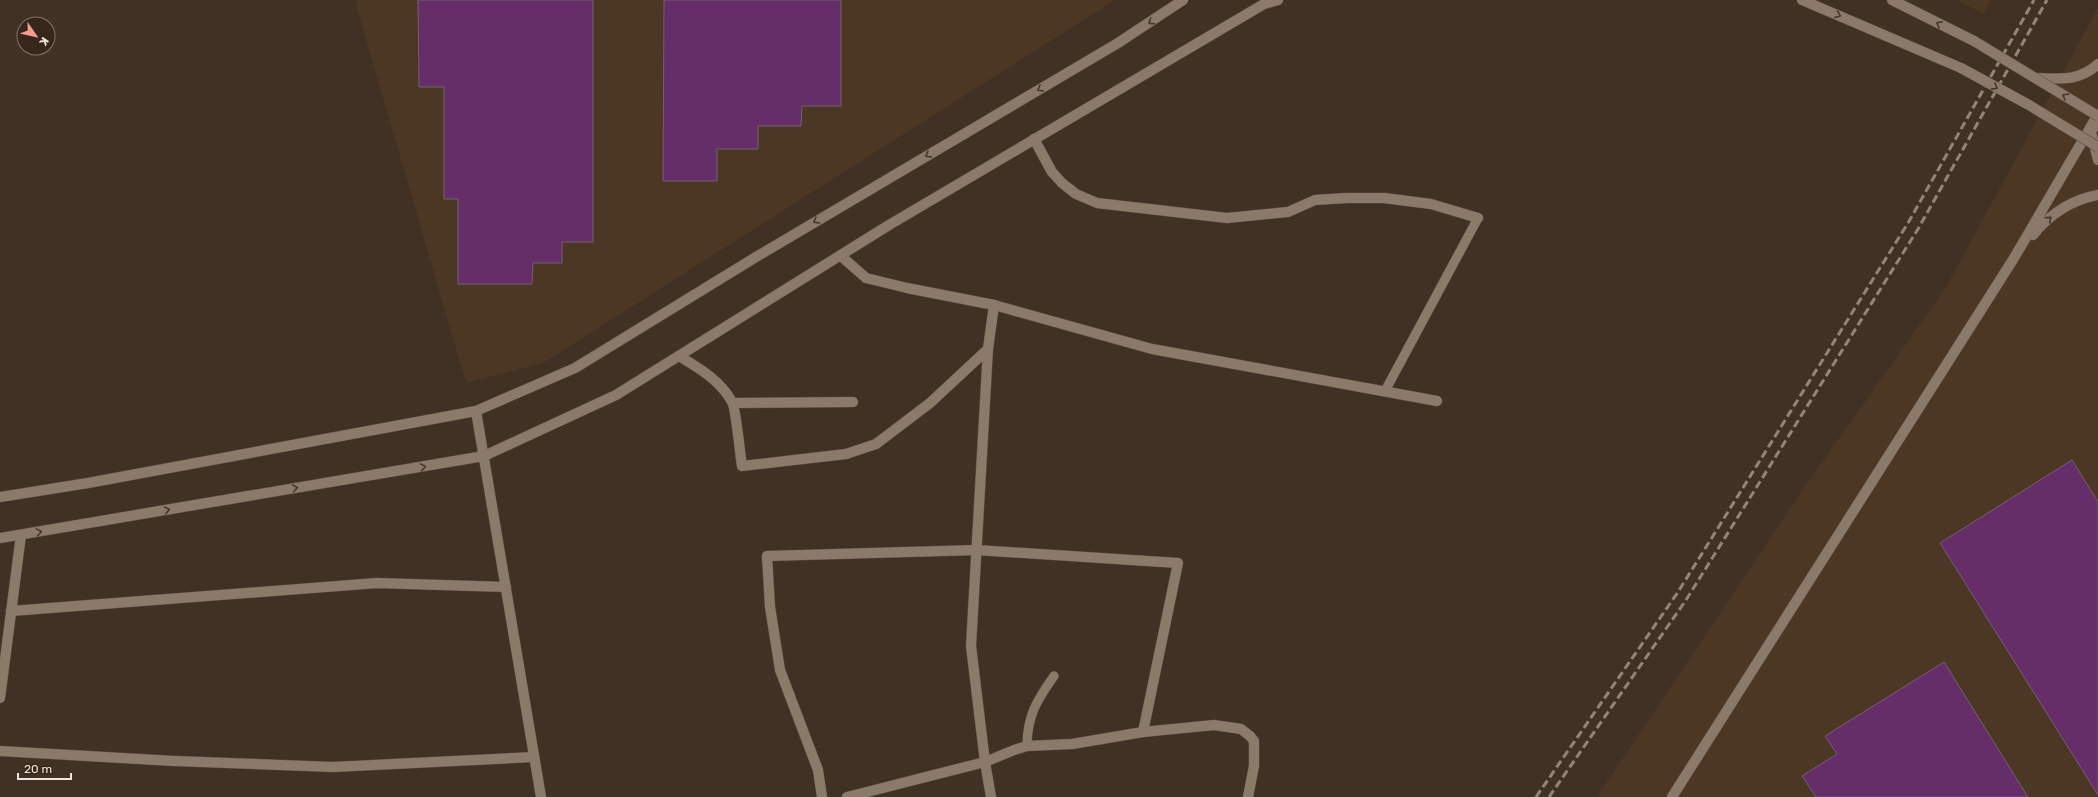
<svg xmlns="http://www.w3.org/2000/svg" width="2098" height="797" viewBox="0 0 2098 797" font-family="Rubik,sans-serif">
  <style>
    .built { fill: #4c3725 }
    .building { fill: #662e69; stroke: #706070 }
    .lines { fill: none; stroke-linecap: round; stroke-linejoin: round }
    .service-casing { stroke: #5b4e42; stroke-width: 10 }
    .minor-casing { stroke: #5b4e42; stroke-width: 11 }
    .tertiary-casing { stroke: #5b4e42; stroke-width: 11 }
    .secondary-casing { stroke: #5b4e42; stroke-width: 11 }
    .service { stroke: #8b796a; stroke-width: 9 }
    .minor { stroke: #8b796a; stroke-width: 10 }
    .tertiary { stroke: #8b796a; stroke-width: 10 }
    .secondary { stroke: #8b796a; stroke-width: 10 }
    .rail { stroke: #928479; stroke-width: 3; stroke-dasharray: 8 4; stroke-linecap: butt }
    .tertiary-bridge-casing { stroke: #5b4e42; stroke-width: 11; stroke-linecap: butt }
    .tertiary-bridge { stroke: #8b796a; stroke-width: 10 }
    .oneway { stroke: #47372a }
  </style>
  <rect width="100%" height="100%" fill="#413124"/>
  <g class="built">
    <path d="M357,0H1115L543,363L466,383L357,8Z"/>
    <path d="M1958,0H1991L1983,14Z"/>
    <path d="M2098,8V797H1597L1805,486L1945,289Z"/>
  </g>
  <g class="building">
    <path d="M418,0H593V242H562V263H533L532,284H458V199H444V87H419Z"/>
    <path d="M664,0H841V106H802L801,126H758V149H717V181H663Z"/>
    <path d="M2072,460L2098,502V795L1940,543Z"/>
    <path d="M1944,662L2028,797H1816L1802,776L1837,754L1825,736Z"/>
  </g>
  <g class="lines">
    <defs>
      <g id="service">
        <path d="M1385,391L1478,218"/>
        <path d="M1027,746C1027,716 1037,700 1054,676"/>
      </g>
      <g id="minor">
        <path d="M1034,139L1052,172L1062,183L1076,194L1097,203L1227,218L1288,212L1315,200L1347,198H1384L1431,204L1478,218"/>
        <path d="M2033,235C2050,214 2071,200 2098,195"/>
        <path d="M841,256L866,278L907,288L994,305L1152,349L1437,401"/>
        <path d="M679,356C699,368 721,381 732,402C736,408 740,455 742,466L846,454L876,444L930,403L988,349"/>
        <path d="M733,403L853,402"/>
        <path d="M11,611L377,583L506,587"/>
        <path d="M0,698L21,535"/>
        <path d="M0,751L174,761L333,767L534,757"/>
        <path d="M822,797L818,770L780,670L770,607L767,556L977,550L1178,563L1143,732"/>
        <path d="M847,797L985,762L1014,750L1027,746L1072,744L1143,732L1214,725L1241,729L1250,736L1254,741V766L1248,797"/>
        <path d="M991,797L985,762L971,646L988,349L994,305"/>
        <path d="M1672,797L2014,258L2090,128L2098,126"/>
      </g>
      <g id="tertiary">
        <path d="M1802,0L1961,68"/>
        <path d="M1892,0L1974,41"/>
        <path d="M2038,78C2061,79 2080,81 2098,64"/>
        <path d="M2098,114L2090,128L2098,160"/>
        <path d="M476,411L541,797"/>
      </g>
      <g id="secondary">
        <path d="M0,497L88,483L476,411L575,368L756,257L1118,43L1183,0"/>
        <path d="M0,538L484,456L616,395L889,225L1264,4L1278,0"/>
      </g>
    </defs>
    <use href="#service" class="service-casing"/>
    <use href="#minor" class="minor-casing"/>
    <use href="#tertiary" class="tertiary-casing"/>
    <use href="#secondary" class="secondary-casing"/>
    <use href="#service" class="service"/>
    <use href="#minor" class="minor"/>
    <use href="#tertiary" class="tertiary"/>
    <use href="#secondary" class="secondary"/>
    <g class="rail">
      <path d="M1536,797L1678,592L1908,223L2034,0"/>
      <path d="M1549,797L1686,600L1918,229L2047,0"/>
    </g>
    <defs>
      <g id="tertiary-bridge">
        <path d="M1974,41L2098,116"/>
        <path d="M1961,68L2029,105L2098,147"/>
      </g>
    </defs>
    <use href="#tertiary-bridge" class="tertiary-bridge-casing"/>
    <use href="#tertiary-bridge" class="tertiary-bridge"/>
  </g>
  <defs><path id="oneway-chevron" d="M-2-3.5L2.5 0L-2 3.5" fill="none" stroke-width="1.6" stroke-linecap="round" stroke-linejoin="round"/></defs>
  <g class="oneway">
    <use href="#oneway-chevron" transform="translate(1838 15) rotate(23)"/>
    <use href="#oneway-chevron" transform="translate(1151 22) rotate(146)"/>
    <use href="#oneway-chevron" transform="translate(1939 24) rotate(-153)"/>
    <use href="#oneway-chevron" transform="translate(1995 87) rotate(29)"/>
    <use href="#oneway-chevron" transform="translate(1040 89) rotate(149)"/>
    <use href="#oneway-chevron" transform="translate(2065 96) rotate(-148)"/>
    <use href="#oneway-chevron" transform="translate(928 155) rotate(149)"/>
    <use href="#oneway-chevron" transform="translate(2049 219) rotate(-40)"/>
    <use href="#oneway-chevron" transform="translate(816 221) rotate(149)"/>
    <use href="#oneway-chevron" transform="translate(423 467) rotate(-10)"/>
    <use href="#oneway-chevron" transform="translate(295 488) rotate(-10)"/>
    <use href="#oneway-chevron" transform="translate(167 510) rotate(-10)"/>
    <use href="#oneway-chevron" transform="translate(39 532) rotate(-10)"/>
  </g>
  <g transform="translate(36 36) rotate(124)"><circle r="19" fill="#36271a" stroke="#807368"/>
  <path d="M0-3L7 15L0 10L-7 15Z" fill="#f59d8d"/>
  <text y="-6" font-size="11" font-weight="bold" text-anchor="middle" fill="#f0e5dd">K</text>
  </g>
  <path d="M18 773v6h53v-6" fill="none" stroke="#f0e5dd" stroke-width="2"/>
  <text x="24" y="773" font-size="12" fill="#f0e5dd" stroke="#36271a" stroke-width="3" paint-order="stroke">20 m</text>
</svg>
